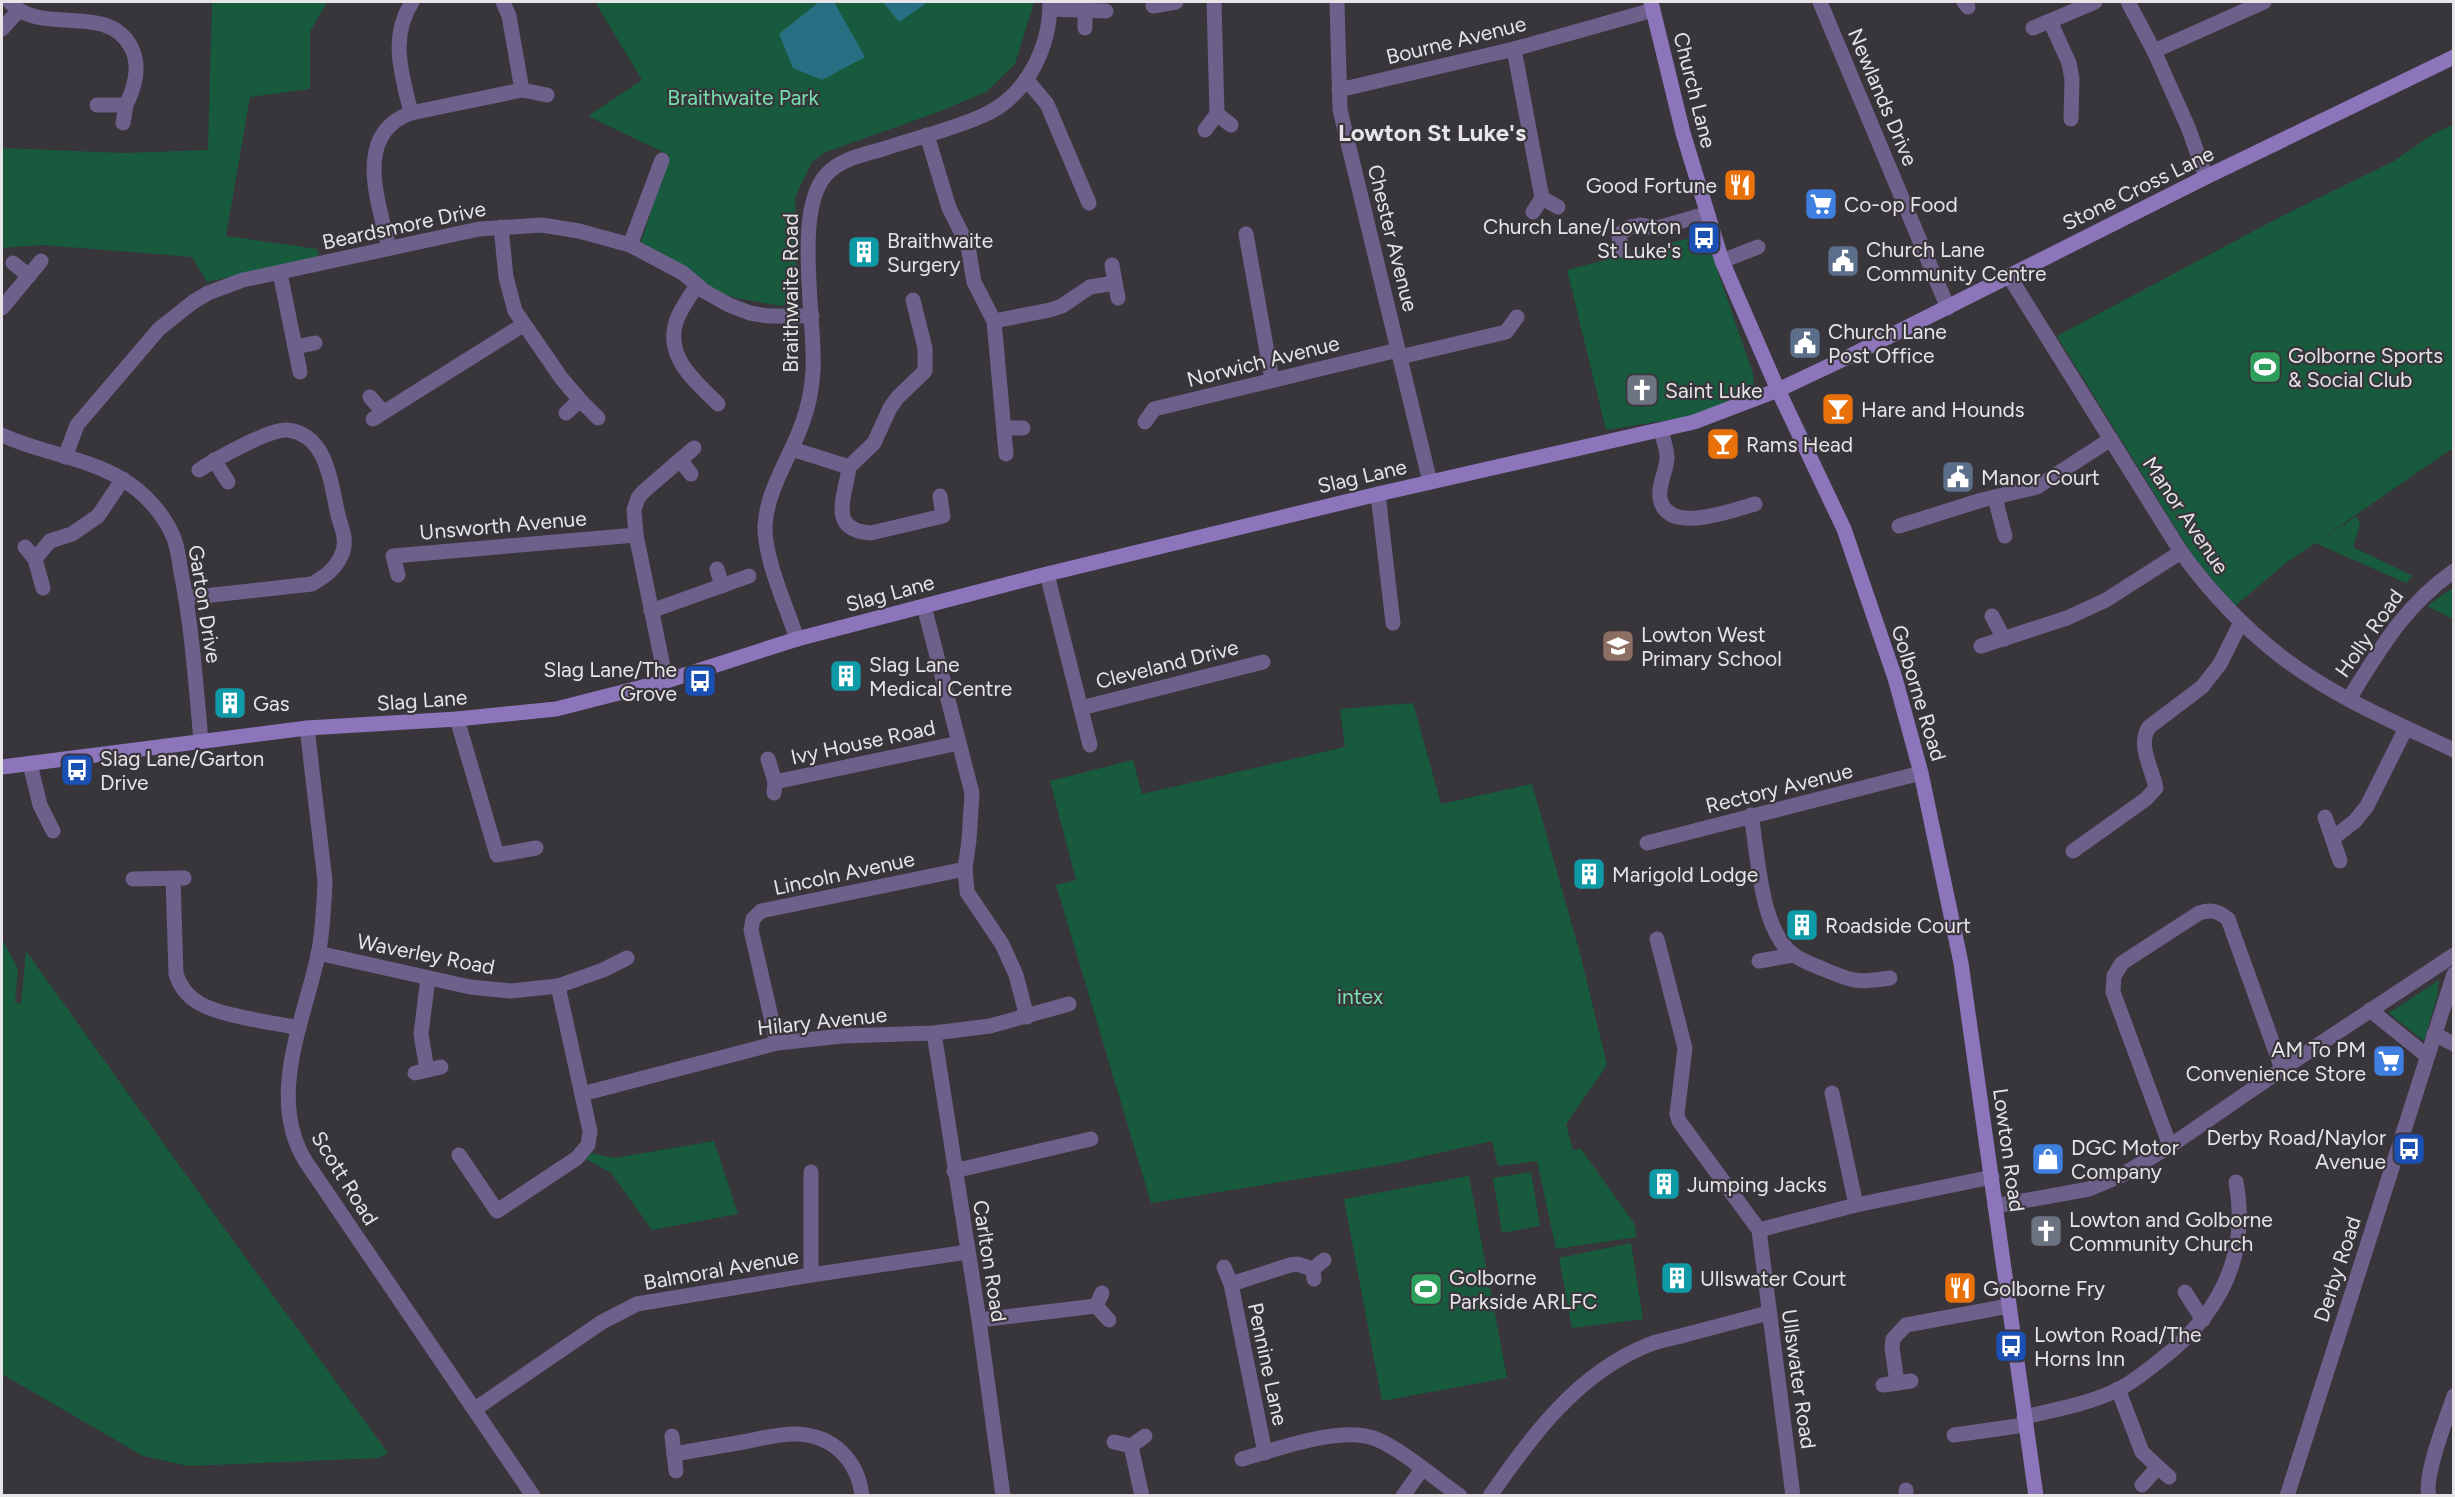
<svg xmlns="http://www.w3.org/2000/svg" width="2455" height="1497" viewBox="0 0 2455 1497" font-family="Figtree,sans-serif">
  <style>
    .green { fill: #175a3d }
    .water { fill: #296f83 }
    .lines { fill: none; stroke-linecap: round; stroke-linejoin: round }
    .street { stroke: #6d608b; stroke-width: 15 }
    .secondary { stroke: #8c75ba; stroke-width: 15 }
    .labels { text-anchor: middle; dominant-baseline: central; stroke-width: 4.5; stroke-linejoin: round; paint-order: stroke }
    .street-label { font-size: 21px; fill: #e6e4e7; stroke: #38353b }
    .park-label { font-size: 21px; fill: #77e1ad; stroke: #38353b }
    .poi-label { font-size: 21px; fill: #e6e4e7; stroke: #38353b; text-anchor: start }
    .quarter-label { font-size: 24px; font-weight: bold; fill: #e6e4e7; stroke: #38353b }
  </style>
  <rect width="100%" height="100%" fill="#38353b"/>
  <g class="green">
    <path d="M212,2H327L310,32V89L250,97L226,236L317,249L319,257L207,282L192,257L43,245L2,248V148L124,153L208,150Z"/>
    <path d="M595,2H1034L1015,64L986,92L938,112L826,152L812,162L795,197L797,295L791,303L782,306L736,298L715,291L640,245L669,155L588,116L642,80Z"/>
    <path d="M2453,125V448L2286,563L2235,606L2193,556L2057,336L2280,217L2394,161L2433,134Z"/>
    <path d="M1705,234L1753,374L1754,390L1694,416L1606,430L1567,270Z"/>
    <path d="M2357,516L2360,524L2353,547L2413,576L2406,583L2315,543Z"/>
    <path d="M2453,588V619L2427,606Z"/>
    <path d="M1413,703L1441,804L1532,784L1581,957L1607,1065L1566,1124L1573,1150L1581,1149L1634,1223L1637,1237L1556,1249L1537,1161L1498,1166L1492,1141L1386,1165L1151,1203L1056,885L1076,880L1050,781L1133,760L1142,794L1345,747L1340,709Z"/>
    <path d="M2,939L18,969L15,1002L21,1004L26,951L232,1239L388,1453L379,1458L188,1466L143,1456L2,1374Z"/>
    <path d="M2439,980L2437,997L2424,1041L2389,1013Z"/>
    <path d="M714,1141L738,1214L652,1230L611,1173L586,1159L592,1153L614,1158Z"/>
    <path d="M1531,1172L1540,1226L1502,1233L1493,1178Z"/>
    <path d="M1469,1176L1507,1378L1382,1401L1344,1199Z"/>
    <path d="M1631,1243L1643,1319L1572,1328L1559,1258Z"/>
  </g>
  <g class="water">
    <path d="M819,2H834L865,57L822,80L793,68L779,34Z"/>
    <path d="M883,2H928L899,22Z"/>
  </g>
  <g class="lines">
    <g class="street">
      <path d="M10,2C40,37 107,1 131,47C141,66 135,87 126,105H97"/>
      <path d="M503,2L509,16L522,90"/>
      <path d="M1214,2L1217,114"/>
      <path d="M1337,2L1340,110L1430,482"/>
      <path d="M1820,2L1948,308"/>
      <path d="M1964,2L1968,7"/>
      <path d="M2128,2L2154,51L2188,127L2206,177"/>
      <path d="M1153,6L1176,2"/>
      <path d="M1050,9L1106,11"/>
      <path d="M2050,21L2069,63L2072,79L2071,119"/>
      <path d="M1085,28V10"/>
      <path d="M2033,28L2095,2"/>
      <path d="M2,29L19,10"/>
      <path d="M1514,49L1542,198"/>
      <path d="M2154,51L2264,2"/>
      <path d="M1026,79L1047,104L1089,203"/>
      <path d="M1339,90L1514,49L1653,10"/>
      <path d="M411,113C402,75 389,38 412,2"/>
      <path d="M123,123L126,105"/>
      <path d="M1205,130L1217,114L1231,125"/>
      <path d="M927,135L949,208L968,246L974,282L994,321L1006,454"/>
      <path d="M1533,212L1542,198L1558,207"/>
      <path d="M501,227L506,277L515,311L562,379L580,400"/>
      <path d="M1246,234L1272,380"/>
      <path d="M630,245L662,160"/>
      <path d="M389,248C379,203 352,134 411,113L522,90L547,95"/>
      <path d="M1622,250L1619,237L1621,233L1630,227L1640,225L1657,228L1706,214"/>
      <path d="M1722,261L1758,247"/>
      <path d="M13,263L29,276"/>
      <path d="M1112,265L1118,298"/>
      <path d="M280,273L300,372"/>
      <path d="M2009,276L2181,552C2210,592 2244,628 2283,658C2334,697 2396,723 2454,750"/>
      <path d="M697,285C690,297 680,309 676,322C665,358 696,382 718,404"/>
      <path d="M2,308L41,261"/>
      <path d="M994,321L1050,310L1062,306L1090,287L1115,283"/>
      <path d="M295,347L315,343"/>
      <path d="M1400,357L1506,332L1517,317"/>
      <path d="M370,397L383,412"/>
      <path d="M566,413L580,400L598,418"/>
      <path d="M373,419L523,325"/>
      <path d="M1145,422L1154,409L1398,350"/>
      <path d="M1005,428H1023"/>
      <path d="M1661,430C1663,439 1667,449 1667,457C1667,471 1658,483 1660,498C1666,536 1733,510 1755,504"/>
      <path d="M2,435C40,453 85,457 122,479C144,492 163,513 173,536C178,547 179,561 181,572C192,627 196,685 201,741"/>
      <path d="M792,449L849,467L874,443L890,408L898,397L925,371V348L913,300"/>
      <path d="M65,457L77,425L159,329L193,302L208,293L243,280L479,229L542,225L579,231L630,245L683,273L704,291L729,305L750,313L768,316H812"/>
      <path d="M214,460L228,482"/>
      <path d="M680,460L691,474"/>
      <path d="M849,467C846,495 826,530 871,533L943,516L940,496"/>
      <path d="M1378,494L1393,623"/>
      <path d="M1995,498L2005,536"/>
      <path d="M1899,526L1982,500L2037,487L2111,439"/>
      <path d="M25,547L35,559"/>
      <path d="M717,569L722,586"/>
      <path d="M1047,574L1090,745"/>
      <path d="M398,575L393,556L636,535"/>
      <path d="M43,588L35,559L50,541L72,534L98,516L123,479"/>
      <path d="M186,598L312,584C326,576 338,567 343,551C347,537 341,528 338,515C331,485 328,434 287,430C269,429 216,459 199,470"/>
      <path d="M924,606L972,793L969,840L965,869L967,892L1002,944L1016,975L1027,1017"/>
      <path d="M651,611L749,576"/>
      <path d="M1992,616L2004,639"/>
      <path d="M797,639C787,608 764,558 765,526C767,489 790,458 802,424C808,408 812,388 813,371C816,322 793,211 826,175C840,159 863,155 883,149C916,138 950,130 982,116C1027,97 1050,47 1050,2"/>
      <path d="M1981,646L2067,618L2106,600L2181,552"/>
      <path d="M666,681L636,535L634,510L638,498L644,491L694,448"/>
      <path d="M2349,699C2380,649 2405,605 2454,571"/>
      <path d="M1081,708L1263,662"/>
      <path d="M457,719L497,855L536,848"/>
      <path d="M307,728L325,881C324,905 323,932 318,955C304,1021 266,1098 306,1162L533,1496"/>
      <path d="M768,759L775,782L774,793"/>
      <path d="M30,764L40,805L53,831"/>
      <path d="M775,782L959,743"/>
      <path d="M1751,815C1758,854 1760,931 1794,955C1802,961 1814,965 1823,969C1854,982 1857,983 1890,978"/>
      <path d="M2325,817L2340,861"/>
      <path d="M2333,838L2355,821L2367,806L2406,728"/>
      <path d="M1647,843L1921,773"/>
      <path d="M2073,851L2146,799L2156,788C2152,768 2137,745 2149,727L2202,687L2220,664L2241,622"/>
      <path d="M173,878L176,974C180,987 187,996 199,1003C218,1015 274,1023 299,1028"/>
      <path d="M133,879L184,878"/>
      <path d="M1657,939L1685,1048L1677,1114L1679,1121L1759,1230L1793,1496"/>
      <path d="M318,953L470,987L511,991L558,986L603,970L627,958"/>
      <path d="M1759,961L1793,955"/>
      <path d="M2370,1010L2427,1056"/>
      <path d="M934,1033L979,1320L1003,1496"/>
      <path d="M2434,1034L2454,1044"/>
      <path d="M777,1043L751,930L753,919L761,911L965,869"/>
      <path d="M427,1070L421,1034L428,978"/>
      <path d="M415,1073L441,1067"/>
      <path d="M1832,1093L1856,1205"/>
      <path d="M582,1094L777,1043L842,1036L934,1033L990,1026L1069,1004"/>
      <path d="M2170,1146L2113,992L2114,976L2122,963L2199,913C2211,909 2218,911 2228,919L2282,1069"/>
      <path d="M459,1155L497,1211L577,1158L588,1145L590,1131L558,986"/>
      <path d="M954,1171L1091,1139"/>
      <path d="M1995,1206L2089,1189L2122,1175L2170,1146L2282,1069L2454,955"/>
      <path d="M1759,1230L1856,1205L1992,1177"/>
      <path d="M1224,1267L1231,1284L1265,1453"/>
      <path d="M811,1275V1172"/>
      <path d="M1314,1279L1313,1269L1324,1260"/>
      <path d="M1231,1284L1290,1265L1297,1264L1313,1269"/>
      <path d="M2185,1292L2203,1320"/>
      <path d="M1102,1293L1096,1306L1109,1320"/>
      <path d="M979,1320L1096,1306"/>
      <path d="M1897,1383L1892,1348L1893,1339L1906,1325L2009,1306"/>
      <path d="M1883,1385L1911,1381"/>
      <path d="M2118,1389L2142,1452L2158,1467"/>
      <path d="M475,1409L602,1322L637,1304L811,1275L968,1252"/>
      <path d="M2024,1417C2055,1410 2088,1404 2117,1390C2132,1383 2146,1371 2159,1361C2218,1316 2250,1258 2236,1182"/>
      <path d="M1954,1435L2025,1425"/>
      <path d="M672,1436L676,1471"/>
      <path d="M1114,1442L1131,1446L1145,1436"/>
      <path d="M1131,1446L1142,1496"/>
      <path d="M674,1454C697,1450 720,1446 743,1442C760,1439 780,1433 798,1434C834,1436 858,1461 862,1496"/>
      <path d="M1242,1459C1278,1449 1341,1425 1376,1439C1401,1449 1437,1480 1460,1496"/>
      <path d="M2142,1485L2158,1467L2169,1477"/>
      <path d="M1906,1490V1496"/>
      <path d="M1403,1496L1422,1469"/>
      <path d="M1490,1496C1532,1435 1578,1373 1648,1345C1660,1340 1675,1338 1688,1334C1715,1327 1741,1320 1768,1313"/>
      <path d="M2287,1496L2454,974"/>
      <path d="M2429,1496C2423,1477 2447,1417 2454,1396"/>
    </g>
    <g class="secondary">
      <path d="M1651,2L1683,133L1722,261L1778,390L1844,529L1895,678L1921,773L1961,963L2036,1496"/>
      <path d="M2,767L307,728L457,719L556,709L666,681L797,639L1047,574L1378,494L1694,422L1778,390L1850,356L2206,177L2454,57"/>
    </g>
  </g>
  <defs>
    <symbol id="restaurant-square" viewBox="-11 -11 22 22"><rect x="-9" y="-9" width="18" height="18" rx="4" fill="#e8710a" stroke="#38353b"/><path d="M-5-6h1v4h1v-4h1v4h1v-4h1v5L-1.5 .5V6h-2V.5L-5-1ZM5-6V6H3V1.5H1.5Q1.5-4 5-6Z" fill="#fff"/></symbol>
    <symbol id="supermarket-square" viewBox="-11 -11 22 22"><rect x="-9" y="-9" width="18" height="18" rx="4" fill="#3f7fe0" stroke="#38353b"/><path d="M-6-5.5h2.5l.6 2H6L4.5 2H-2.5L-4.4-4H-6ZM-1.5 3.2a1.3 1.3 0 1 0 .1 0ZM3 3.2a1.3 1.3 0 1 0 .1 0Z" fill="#fff"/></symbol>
    <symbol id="bus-square" viewBox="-11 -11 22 22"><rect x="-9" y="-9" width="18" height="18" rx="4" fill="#1a4fb4" stroke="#38353b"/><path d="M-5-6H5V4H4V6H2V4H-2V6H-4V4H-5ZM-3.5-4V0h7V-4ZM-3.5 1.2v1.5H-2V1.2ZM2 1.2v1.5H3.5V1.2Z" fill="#fff"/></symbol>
    <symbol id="building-square" viewBox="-11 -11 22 22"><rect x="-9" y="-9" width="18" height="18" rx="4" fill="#0f9aa8" stroke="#38353b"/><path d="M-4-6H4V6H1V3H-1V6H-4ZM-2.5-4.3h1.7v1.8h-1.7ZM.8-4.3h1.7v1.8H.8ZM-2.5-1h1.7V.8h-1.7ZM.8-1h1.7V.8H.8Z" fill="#fff"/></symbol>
    <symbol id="civic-square" viewBox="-11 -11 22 22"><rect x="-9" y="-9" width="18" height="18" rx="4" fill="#5c6f8a" stroke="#38353b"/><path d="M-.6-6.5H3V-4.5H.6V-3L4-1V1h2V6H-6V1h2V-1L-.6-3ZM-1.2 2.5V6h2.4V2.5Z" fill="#fff"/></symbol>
    <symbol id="stadium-square" viewBox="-11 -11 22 22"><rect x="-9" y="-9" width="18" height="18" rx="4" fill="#2e9e5b" stroke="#38353b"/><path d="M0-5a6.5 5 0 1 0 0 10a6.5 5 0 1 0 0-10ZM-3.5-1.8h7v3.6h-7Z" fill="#fff"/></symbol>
    <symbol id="church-square" viewBox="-11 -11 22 22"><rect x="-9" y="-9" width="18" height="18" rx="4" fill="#6b7280" stroke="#38353b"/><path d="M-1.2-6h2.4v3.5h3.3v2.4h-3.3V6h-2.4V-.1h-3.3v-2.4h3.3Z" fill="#fff"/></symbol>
    <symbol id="bar-square" viewBox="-11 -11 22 22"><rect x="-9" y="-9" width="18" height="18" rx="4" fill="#e8710a" stroke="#38353b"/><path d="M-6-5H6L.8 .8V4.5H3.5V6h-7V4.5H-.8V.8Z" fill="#fff"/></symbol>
    <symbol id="school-square" viewBox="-11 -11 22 22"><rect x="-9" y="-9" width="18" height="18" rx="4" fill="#8d6e63" stroke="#38353b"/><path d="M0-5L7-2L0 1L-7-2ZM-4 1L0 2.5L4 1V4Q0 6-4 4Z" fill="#fff"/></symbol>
    <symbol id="shop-square" viewBox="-11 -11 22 22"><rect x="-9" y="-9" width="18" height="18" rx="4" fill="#3f7fe0" stroke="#38353b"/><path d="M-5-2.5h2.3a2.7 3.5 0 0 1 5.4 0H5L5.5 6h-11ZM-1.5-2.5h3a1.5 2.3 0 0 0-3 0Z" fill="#fff"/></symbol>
  </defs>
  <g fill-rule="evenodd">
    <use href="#restaurant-square" x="1721" y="166" width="38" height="38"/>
    <use href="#supermarket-square" x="1802" y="185" width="38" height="38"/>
    <use href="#bus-square" x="1685" y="219" width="38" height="38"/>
    <use href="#building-square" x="845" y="233" width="38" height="38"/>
    <use href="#civic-square" x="1824" y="242" width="38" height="38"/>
    <use href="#civic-square" x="1786" y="324" width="38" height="38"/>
    <use href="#stadium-square" x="2246" y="348" width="38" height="38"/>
    <use href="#church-square" x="1623" y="371" width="38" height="38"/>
    <use href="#bar-square" x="1819" y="390" width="38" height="38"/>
    <use href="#bar-square" x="1704" y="425" width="38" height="38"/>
    <use href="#civic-square" x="1939" y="458" width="38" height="38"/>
    <use href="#school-square" x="1599" y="627" width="38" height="38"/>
    <use href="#building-square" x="827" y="657" width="38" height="38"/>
    <use href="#bus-square" x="681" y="662" width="38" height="38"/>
    <use href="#building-square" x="211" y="684" width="38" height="38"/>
    <use href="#bus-square" x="58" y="751" width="38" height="38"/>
    <use href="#building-square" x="1570" y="855" width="38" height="38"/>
    <use href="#building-square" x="1783" y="906" width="38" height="38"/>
    <use href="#supermarket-square" x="2370" y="1042" width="38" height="38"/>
    <use href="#bus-square" x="2390" y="1130" width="38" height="38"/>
    <use href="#shop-square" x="2029" y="1140" width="38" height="38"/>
    <use href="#building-square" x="1645" y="1165" width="38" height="38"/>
    <use href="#church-square" x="2027" y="1212" width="38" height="38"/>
    <use href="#building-square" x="1658" y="1259" width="38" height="38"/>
    <use href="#restaurant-square" x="1941" y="1269" width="38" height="38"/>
    <use href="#stadium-square" x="1407" y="1270" width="38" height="38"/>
    <use href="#bus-square" x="1992" y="1327" width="38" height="38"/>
  </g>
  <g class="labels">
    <g class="street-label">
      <text transform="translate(1456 40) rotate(-14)">Bourne Avenue</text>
      <text transform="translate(1695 90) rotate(76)">Church Lane</text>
      <text transform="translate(1883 97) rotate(67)">Newlands Drive</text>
      <text transform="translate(2138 188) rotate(-26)">Stone Cross Lane</text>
      <text transform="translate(404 225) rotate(-12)">Beardsmore Drive</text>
      <text transform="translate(1393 238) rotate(76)">Chester Avenue</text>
      <text transform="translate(790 293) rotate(-90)">Braithwaite Road</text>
      <text transform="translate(1263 361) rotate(-14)">Norwich Avenue</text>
      <text transform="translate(1362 476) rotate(-13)">Slag Lane</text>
      <text transform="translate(2186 515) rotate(56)">Manor Avenue</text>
      <text transform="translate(503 525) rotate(-5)">Unsworth Avenue</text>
      <text transform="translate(890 593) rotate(-15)">Slag Lane</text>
      <text transform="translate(205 604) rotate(81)">Garton Drive</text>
      <text transform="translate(2369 633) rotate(-55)">Holly Road</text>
      <text transform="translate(1167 664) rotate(-14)">Cleveland Drive</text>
      <text transform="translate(1919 693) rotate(73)">Golborne Road</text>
      <text transform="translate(422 700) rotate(-4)">Slag Lane</text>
      <text transform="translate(863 742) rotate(-12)">Ivy House Road</text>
      <text transform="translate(1779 788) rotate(-14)">Rectory Avenue</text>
      <text transform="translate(844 873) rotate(-12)">Lincoln Avenue</text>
      <text transform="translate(426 954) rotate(11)">Waverley Road</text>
      <text transform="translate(822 1021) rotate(-6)">Hilary Avenue</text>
      <text transform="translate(2009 1150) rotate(82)">Lowton Road</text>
      <text transform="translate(345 1178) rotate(58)">Scott Road</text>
      <text transform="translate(990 1261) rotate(81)">Carlton Road</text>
      <text transform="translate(721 1269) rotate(-10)">Balmoral Avenue</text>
      <text transform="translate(2337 1269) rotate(-72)">Derby Road</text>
      <text transform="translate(1268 1364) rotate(78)">Pennine Lane</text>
      <text transform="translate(1799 1379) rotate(82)">Ullswater Road</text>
    </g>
    <g class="park-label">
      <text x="743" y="97">Braithwaite Park</text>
      <text x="1360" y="996">intex</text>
    </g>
    <g class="poi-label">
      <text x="1717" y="185" text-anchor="end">Good Fortune</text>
      <text x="1844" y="204">Co-op Food</text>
      <text x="1681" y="226" text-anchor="end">Church Lane/Lowton<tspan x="1681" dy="24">St Luke's</tspan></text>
      <text x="887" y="240">Braithwaite<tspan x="887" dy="24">Surgery</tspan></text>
      <text x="1866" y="249">Church Lane<tspan x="1866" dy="24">Community Centre</tspan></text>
      <text x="1828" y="331">Church Lane<tspan x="1828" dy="24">Post Office</tspan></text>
      <text x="2288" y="355">Golborne Sports<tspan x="2288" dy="24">&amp; Social Club</tspan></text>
      <text x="1665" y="390">Saint Luke</text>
      <text x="1861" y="409">Hare and Hounds</text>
      <text x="1746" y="444">Rams Head</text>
      <text x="1981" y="477">Manor Court</text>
      <text x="1641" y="634">Lowton West<tspan x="1641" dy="24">Primary School</tspan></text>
      <text x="869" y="664">Slag Lane<tspan x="869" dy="24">Medical Centre</tspan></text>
      <text x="677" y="669" text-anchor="end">Slag Lane/The<tspan x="677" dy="24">Grove</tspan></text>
      <text x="253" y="703">Gas</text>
      <text x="100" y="758">Slag Lane/Garton<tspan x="100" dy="24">Drive</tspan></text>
      <text x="1612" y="874">Marigold Lodge</text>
      <text x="1825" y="925">Roadside Court</text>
      <text x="2366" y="1049" text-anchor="end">AM To PM<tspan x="2366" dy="24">Convenience Store</tspan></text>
      <text x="2386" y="1137" text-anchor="end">Derby Road/Naylor<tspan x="2386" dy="24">Avenue</tspan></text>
      <text x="2071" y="1147">DGC Motor<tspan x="2071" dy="24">Company</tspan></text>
      <text x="1687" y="1184">Jumping Jacks</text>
      <text x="2069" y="1219">Lowton and Golborne<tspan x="2069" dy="24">Community Church</tspan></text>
      <text x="1449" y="1277">Golborne<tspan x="1449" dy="24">Parkside ARLFC</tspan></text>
      <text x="1700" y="1278">Ullswater Court</text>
      <text x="1983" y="1288">Golborne Fry</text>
      <text x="2034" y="1334">Lowton Road/The<tspan x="2034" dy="24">Horns Inn</tspan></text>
    </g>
    <g class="quarter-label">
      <text x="1432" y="132">Lowton St Luke's</text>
    </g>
  </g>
  <rect width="2455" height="1497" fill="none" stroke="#e6e4e7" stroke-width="6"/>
</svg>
